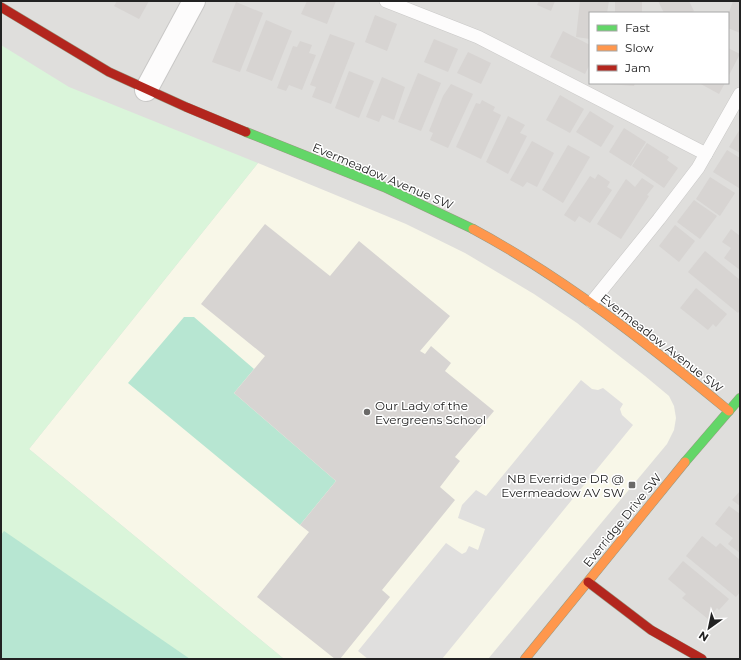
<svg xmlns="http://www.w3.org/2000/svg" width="741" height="660" viewBox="0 0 741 660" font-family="Montserrat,sans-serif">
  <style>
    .residential { fill: #dfdedc; fill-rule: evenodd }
    .education { fill: #f8f7e8 }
    .park { fill: #daf5da }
    .pitch { fill: #b7e6d2 }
    .parking { fill: #e0dfde }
    .building { fill: #d7d4d2 }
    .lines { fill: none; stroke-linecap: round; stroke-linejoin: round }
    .lane-casing { stroke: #c9c8c7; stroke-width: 14 }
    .street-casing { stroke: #c9c8c7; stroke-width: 24 }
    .fast-casing { stroke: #999a82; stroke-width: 10 }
    .slow-casing { stroke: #999a82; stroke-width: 10 }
    .jam-casing { stroke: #999a82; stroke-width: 10 }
    .lane { stroke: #fdfcfc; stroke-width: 13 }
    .street { stroke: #fdfcfc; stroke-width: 22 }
    .fast { stroke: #63d668; stroke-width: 9 }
    .slow { stroke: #ff974d; stroke-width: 9 }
    .jam { stroke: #b3261e; stroke-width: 9 }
    .poi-dot { fill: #6a6968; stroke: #fff; stroke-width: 1.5 }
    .labels { text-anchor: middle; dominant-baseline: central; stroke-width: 3; stroke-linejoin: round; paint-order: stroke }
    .street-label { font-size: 12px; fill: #222; stroke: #fff }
    .poi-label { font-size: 12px; fill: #222; stroke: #fff; text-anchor: start }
  </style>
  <rect width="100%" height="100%" fill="#f0eeeb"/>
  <path class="residential" d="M1,1H740V659H1ZM590,13H728V83H590Z"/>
  <path class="education" d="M258,163L406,224L465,253L534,294L577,323L645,376L669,396L674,406L676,418L674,430L667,444L488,659H284L29,449Z"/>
  <path class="park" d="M1,45L69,87L258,163L29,449L284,659H1Z"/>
  <g class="pitch">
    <path d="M184,317H194L254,369L234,393L336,481L300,525L128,383Z"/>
    <path d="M4,531L190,659H1V535Z"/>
  </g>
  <path class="parking" d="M581,380L592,389L598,390L603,388L623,404L620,409L622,415L633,425L442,659H368L358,651L446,543L462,554L466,552L469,546L478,550L485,529L458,518L462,505L476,490L486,496Z"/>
  <g class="building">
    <path d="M117,1H149L139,19L114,6Z"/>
    <path d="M307,1H336L327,24L301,14Z"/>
    <path d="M539,1H555L551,11L537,5Z"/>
    <path d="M580,1H609L607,13H590V39L576,37Z"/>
    <rect x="615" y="1" width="27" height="12"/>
    <path d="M658,1H689L694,11L690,13H664Z"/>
    <path d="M733,1H740V33L728,28V15Z"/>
    <path d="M236,2L263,13L240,72L212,62Z"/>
    <path d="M375,15L397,24L387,51L365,42Z"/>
    <path d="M266,20L292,31L272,81L246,71Z"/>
    <path d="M563,31L590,45V64L585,74L550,57Z"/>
    <path d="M330,34L355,43L331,104L312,97L316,87L310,85Z"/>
    <path d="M434,39L458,49L448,72L424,62Z"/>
    <path d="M300,41L312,45L309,53L316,55L302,90L289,85L286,91L277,88L293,46L297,47Z"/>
    <path d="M728,48L740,54L728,77Z"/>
    <path d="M468,52L491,63L481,84L457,73Z"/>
    <path d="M349,71L374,81L359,118L335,108Z"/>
    <path d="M418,73L441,83L421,131L398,122Z"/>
    <path d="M382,77L405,87L394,120L382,115L379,122L366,117Z"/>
    <path d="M609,83H635L634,86L609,84Z"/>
    <path d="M699,83H725L719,94Z"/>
    <path d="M451,84L473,94L448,148L430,140L433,133L429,131L443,96Z"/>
    <path d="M560,95L584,109L570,133L546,120Z"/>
    <path d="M482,100L495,107L493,111L501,115L481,159L456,147L476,103L480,104Z"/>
    <path d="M590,111L614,126L601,147L576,132Z"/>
    <path d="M508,116L525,125L520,133L527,136L508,174L486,162Z"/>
    <path d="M624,128L646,142L631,166L609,152Z"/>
    <path d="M740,129V153L729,147Z"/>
    <path d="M532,141L554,153L537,187L527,182L523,187L510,180Z"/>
    <path d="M647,143L669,157L667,160L678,168L664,188L632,166Z"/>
    <path d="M568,145L590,157L563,203L542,190Z"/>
    <path d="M727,150L740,158L739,188L713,172Z"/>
    <path d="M598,174L610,182L607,187L612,190L590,223L579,216L575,222L564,215L590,176L595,179Z"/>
    <path d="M710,177L735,193L720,216L696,199Z"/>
    <path d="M642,178L654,186L647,195L649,196L621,239L597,224L626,179L635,187Z"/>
    <path d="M694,200L717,216L700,239L677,222Z"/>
    <path d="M265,224L330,276L359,241L450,316L420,351L425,354L431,346L451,363L445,371L494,411L455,457L460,461L440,487L455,500L382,590L390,597L340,659H335L257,597L309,532L300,525L336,481L234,393L265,356L201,304Z"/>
    <path d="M675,225L695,241L679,262L659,246Z"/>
    <path d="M731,229L740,236V270L724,258L731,248L722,242Z"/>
    <path d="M705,251L740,280V310L738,313L688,272Z"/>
    <path d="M696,288L727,314L716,327L713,324L708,330L680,308Z"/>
    <path d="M740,491V506L732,500Z"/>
    <path d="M729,506L740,514V553L728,544L733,538L715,524Z"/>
    <path d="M702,536L716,547L720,543L740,560V592L736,597L686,556Z"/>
    <path d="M683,561L729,599L719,610L717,608L708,619L682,598L686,594L668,579Z"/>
  </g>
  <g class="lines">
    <defs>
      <g id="lane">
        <path d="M386,1L478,37L706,154"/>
        <path d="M592,302L659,219L698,168L740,94"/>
      </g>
      <path id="street" d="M146,90L194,1"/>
      <g id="fast">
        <path d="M246,132L384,187L473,229"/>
        <path d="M685,462L740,398"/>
      </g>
      <g id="slow">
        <path d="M473,229C566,279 648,344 729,411"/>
        <path d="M525,659L685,462"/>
      </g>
      <g id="jam">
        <path d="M1,7L109,72L186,107L246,132"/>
        <path d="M588,582L651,630L702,659"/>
      </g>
    </defs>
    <use href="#lane" class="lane-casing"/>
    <use href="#street" class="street-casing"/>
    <use href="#fast" class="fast-casing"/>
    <use href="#slow" class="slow-casing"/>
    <use href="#jam" class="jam-casing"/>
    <use href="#lane" class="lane"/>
    <use href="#street" class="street"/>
    <use href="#fast" class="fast"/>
    <use href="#slow" class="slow"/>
    <use href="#jam" class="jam"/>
  </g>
  <g class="poi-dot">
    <circle cx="367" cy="412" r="4"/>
    <rect x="628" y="481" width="8" height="8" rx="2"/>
  </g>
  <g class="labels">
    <g class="street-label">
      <text transform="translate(383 176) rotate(23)">Evermeadow Avenue SW</text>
      <text transform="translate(662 343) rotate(38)">Evermeadow Avenue SW</text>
      <text transform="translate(622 520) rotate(-51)">Everridge Drive SW</text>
    </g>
    <g class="poi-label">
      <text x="375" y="405">Our Lady of the<tspan x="375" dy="14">Evergreens School</tspan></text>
      <text x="624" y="478" text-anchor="end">NB Everridge DR @<tspan x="624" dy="14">Evermeadow AV SW</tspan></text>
    </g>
  </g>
  <rect width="741" height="660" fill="none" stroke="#222222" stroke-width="4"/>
  <rect x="589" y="12" width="140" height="72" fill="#ffffff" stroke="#a7a7a7"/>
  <rect x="597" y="25" width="20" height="6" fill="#63d668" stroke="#a7a7a7"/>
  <text x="625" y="32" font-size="12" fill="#222222">Fast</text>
  <rect x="597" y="45" width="20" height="6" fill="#ff974d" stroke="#a7a7a7"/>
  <text x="625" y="52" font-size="12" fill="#222222">Slow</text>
  <rect x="597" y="65" width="20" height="6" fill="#b3261e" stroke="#a7a7a7"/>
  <text x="625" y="72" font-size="12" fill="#222222">Jam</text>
  <g transform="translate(709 628) rotate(213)" stroke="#ffffff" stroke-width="3" paint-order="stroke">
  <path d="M0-3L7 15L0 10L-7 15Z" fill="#222222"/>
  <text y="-6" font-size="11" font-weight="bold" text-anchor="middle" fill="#222222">N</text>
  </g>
</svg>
